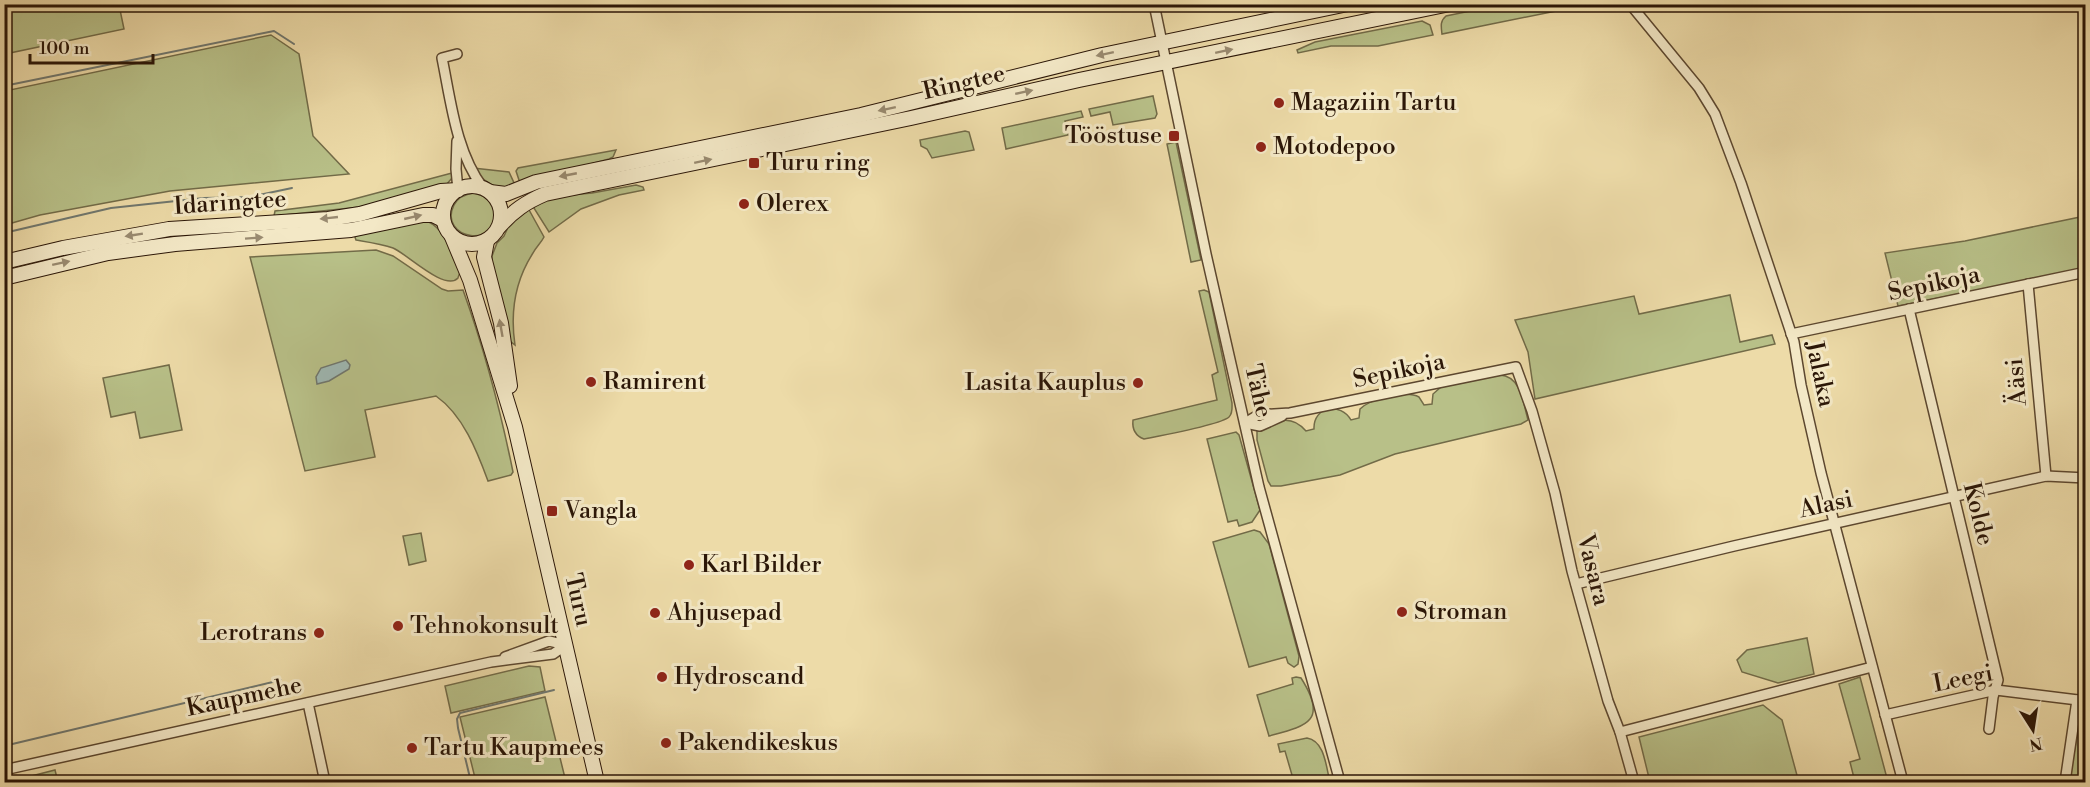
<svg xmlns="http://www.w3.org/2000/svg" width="2090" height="787" viewBox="0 0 2090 787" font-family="'Libre Bodoni',serif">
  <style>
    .green { fill: #b8c088; stroke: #726b48; stroke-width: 1.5 }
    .water { fill: #9eb8b3; stroke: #70776e; stroke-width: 1.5 }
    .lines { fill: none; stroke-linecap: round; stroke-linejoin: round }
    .stream { stroke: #70776e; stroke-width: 2 }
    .street-casing { stroke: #5c472f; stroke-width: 12 }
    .secondary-casing { stroke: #2b1607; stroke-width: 16 }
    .street { stroke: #f3e8c6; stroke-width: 9 }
    .secondary { stroke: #f3e8c6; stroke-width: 14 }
    .oneway { fill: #998a70 }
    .poi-dot { fill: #8f2418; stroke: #f3e8c6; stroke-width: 2 }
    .labels { text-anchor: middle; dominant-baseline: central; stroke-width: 6; stroke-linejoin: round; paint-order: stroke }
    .street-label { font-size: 24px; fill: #2b1607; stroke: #f3e8c6 }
    .poi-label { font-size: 24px; fill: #2b1607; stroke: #f3e8c6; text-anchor: start }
  </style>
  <rect width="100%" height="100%" fill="#eddba8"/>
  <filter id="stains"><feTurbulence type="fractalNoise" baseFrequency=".00333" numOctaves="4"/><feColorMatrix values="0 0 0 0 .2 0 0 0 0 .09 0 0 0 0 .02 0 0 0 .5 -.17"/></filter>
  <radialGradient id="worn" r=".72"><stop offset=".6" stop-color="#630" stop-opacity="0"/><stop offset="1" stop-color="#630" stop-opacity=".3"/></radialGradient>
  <g class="green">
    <path d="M4,5H119L124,29L5,54Z"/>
    <path d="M1500,5V4L1586,5L1442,34C1441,26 1440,21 1446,16Z"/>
    <path d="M1422,21L1430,25L1433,35L1378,46H1331L1298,53L1297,50L1315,42Z"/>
    <path d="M271,35L299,54L313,136L349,174L170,191L40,215L5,225V91Z"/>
    <path d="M1153,96L1157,114L1155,118L1113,125L1110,112L1091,116L1089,109Z"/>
    <path d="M1081,111L1083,117L1065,121L1068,135L1006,149L1002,128Z"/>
    <path d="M965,131L969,132L974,150L932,158L927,149L921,146L920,140Z"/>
    <path d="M1176,142L1201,260L1191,262L1167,144Z"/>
    <path d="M616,150L613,157L609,159L520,183L516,171L518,168Z"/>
    <path d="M473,168L509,172L515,185C498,193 483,181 473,168Z"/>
    <path d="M452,173V178L446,185L360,207L274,216L275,211L339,203Z"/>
    <path d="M636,185L643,187L644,190L619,195L581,209L549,232L532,205L560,196L592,193Z"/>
    <path d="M474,193L483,196L495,206C502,252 437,239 454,205C458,197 466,194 474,193Z"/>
    <path d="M528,208L544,237C541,243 536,247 533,253C515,281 510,312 515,345L510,341L492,268V256L497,243L504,236L510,223Z"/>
    <path d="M2085,216V269L1898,306L1885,253L1965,241Z"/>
    <path d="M427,221C446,230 453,252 462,269C461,270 458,277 458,278C445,292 406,253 393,248C382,244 368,242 356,240L354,234Z"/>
    <path d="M376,250L393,256L442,289L448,291L463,290C485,351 500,408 513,472L511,475L488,481C477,451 463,415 436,396L365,410L375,457L305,471L250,257Z"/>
    <path d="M1204,290L1209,292L1232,403C1232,408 1233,413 1229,417C1220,425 1159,436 1144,439C1136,436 1132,429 1133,420L1217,400L1212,375L1218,372L1199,291Z"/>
    <path d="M1730,295L1740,342L1772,335L1775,344L1535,399L1528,352L1515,320L1634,296L1639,314Z"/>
    <path d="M169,365L182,430L140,438L135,412L111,417L103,378Z"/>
    <path d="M1500,375C1520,376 1523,401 1527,416L1528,420L1521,424L1395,454L1340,475L1281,486H1271L1268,481L1257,440V431C1276,421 1290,413 1306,431L1314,429C1313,406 1341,402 1351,420L1359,418L1360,409C1370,399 1406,390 1419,397L1424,405L1432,404L1433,394L1441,387Z"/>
    <path d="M1236,432L1239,435L1260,510L1252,522L1239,526L1237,520L1228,522L1207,439Z"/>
    <path d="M1254,530L1260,532L1269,544L1299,656L1298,664L1294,667L1288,663L1286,657L1249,667L1213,542Z"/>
    <path d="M421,533L426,561L409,565L403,536Z"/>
    <path d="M1807,638L1814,674L1778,683L1742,672L1737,660L1747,650Z"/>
    <path d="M529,666L540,667L545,691L451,713L445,686Z"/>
    <path d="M1296,677L1301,678C1329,722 1306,726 1269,736L1257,695L1293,684L1292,678Z"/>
    <path d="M1860,677L1888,782H1855L1850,762L1860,759L1839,684Z"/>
    <path d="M545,697L566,782H476L460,717Z"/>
    <path d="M1763,705L1782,720L1798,779L1789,782H1650L1639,737Z"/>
    <path d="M2082,707L2085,708V782H2069Z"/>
    <path d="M1307,738C1325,741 1326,767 1330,782H1294L1285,751L1280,752L1278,744Z"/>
    <path d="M55,770L58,782H8Z"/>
  </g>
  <path class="water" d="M346,360L350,365L349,369L329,381L317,384L316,377L321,368Z"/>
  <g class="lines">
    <g class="stream">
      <path d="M4,86L274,31L294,44"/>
      <path d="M4,233L111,208L204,198L249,197L292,188"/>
      <path d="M4,746L281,680"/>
      <path d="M471,782L458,728L457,719L460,713L554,690"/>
    </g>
    <defs>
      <g id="street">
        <path d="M1154,4L1206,254L1259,487L1340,782"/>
        <path d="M1630,4L1699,88L1715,114L1741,183L1794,342L1801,385L1821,473L1903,782"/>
        <path d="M457,54L442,58C451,102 456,152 483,188"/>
        <path d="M457,141L456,169L458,190"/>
        <path d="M2028,284L2046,476"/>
        <path d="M1909,309L1998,680L1993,697L1989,729"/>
        <path d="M1791,334L2086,272"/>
        <path d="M1245,423L1258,415L1290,413L1516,367L1532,411L1555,493L1572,571L1608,701L1620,732L1634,782"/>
        <path d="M1245,423L1260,426L1282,416"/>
        <path d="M1576,584L1734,546L2046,476L2086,478"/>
        <path d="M505,657L549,641L566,645"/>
        <path d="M308,703L325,782"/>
        <path d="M1885,715L1996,690L2086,701"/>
        <path d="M1620,732L1872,667"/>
        <path d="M4,770L491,662L553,654L566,645"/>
        <path d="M2065,782L2077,700"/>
      </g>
      <g id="secondary">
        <circle cx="472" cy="215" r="29"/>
        <path d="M490,192L506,194L536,182L861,115L1102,55L1348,4"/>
        <path d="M499,227C513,211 526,202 545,194L911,118L1079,80L1450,4"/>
        <path d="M452,237L470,280L515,427L597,782"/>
        <path d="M487,241L484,257L501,323L510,386"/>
        <path d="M4,262L63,248L169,229L328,219L360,214L441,191L458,190"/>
        <path d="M4,278L108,253L175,244L351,230L423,215H433L443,220"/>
      </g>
    </defs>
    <use href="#street" class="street-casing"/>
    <use href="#secondary" class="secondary-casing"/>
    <use href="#street" class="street"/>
    <use href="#secondary" class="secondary"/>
  </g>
  <defs><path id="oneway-solid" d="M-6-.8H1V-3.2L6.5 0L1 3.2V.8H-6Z" transform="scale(1.5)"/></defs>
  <g class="oneway">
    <use href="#oneway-solid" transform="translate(1224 51) rotate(-12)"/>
    <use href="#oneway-solid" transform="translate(1105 54) rotate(168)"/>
    <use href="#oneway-solid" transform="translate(1024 92) rotate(-12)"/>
    <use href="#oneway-solid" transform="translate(887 109) rotate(168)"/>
    <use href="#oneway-solid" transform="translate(703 161) rotate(-12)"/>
    <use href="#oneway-solid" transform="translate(568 175) rotate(169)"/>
    <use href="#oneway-solid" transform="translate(413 217) rotate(-13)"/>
    <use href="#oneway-solid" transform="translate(329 218) rotate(174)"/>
    <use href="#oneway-solid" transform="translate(134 235) rotate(171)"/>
    <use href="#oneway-solid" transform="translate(254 238) rotate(-4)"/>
    <use href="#oneway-solid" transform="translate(61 263) rotate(-12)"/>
    <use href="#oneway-solid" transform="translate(501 328) rotate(-100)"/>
  </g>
  <g class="poi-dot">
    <circle cx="1279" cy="103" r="6"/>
    <rect x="1168" y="130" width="12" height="12" rx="3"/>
    <circle cx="1261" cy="147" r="6"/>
    <rect x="748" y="157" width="12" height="12" rx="3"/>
    <circle cx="744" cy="204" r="6"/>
    <circle cx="591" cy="382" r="6"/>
    <circle cx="1138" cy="383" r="6"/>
    <rect x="546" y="505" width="12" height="12" rx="3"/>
    <circle cx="689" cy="565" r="6"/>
    <circle cx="1402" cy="612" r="6"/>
    <circle cx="655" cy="613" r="6"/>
    <circle cx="398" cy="626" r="6"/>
    <circle cx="319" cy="633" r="6"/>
    <circle cx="662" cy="677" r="6"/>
    <circle cx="666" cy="743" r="6"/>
    <circle cx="412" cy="748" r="6"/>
  </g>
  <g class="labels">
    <g class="street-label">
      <text transform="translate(964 83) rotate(-13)">Ringtee</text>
      <text transform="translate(230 203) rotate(-4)">Idaringtee</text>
      <text transform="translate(1934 284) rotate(-12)">Sepikoja</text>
      <text transform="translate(1399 371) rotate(-12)">Sepikoja</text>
      <text transform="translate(1820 374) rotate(78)">Jalaka</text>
      <text transform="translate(2017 382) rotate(-95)">Ääsi</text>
      <text transform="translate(1258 391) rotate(77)">Tähe</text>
      <text transform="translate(1826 505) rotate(-12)">Alasi</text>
      <text transform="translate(1978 514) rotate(76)">Kolde</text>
      <text transform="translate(1593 570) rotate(76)">Vasara</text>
      <text transform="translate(578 600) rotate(77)">Turu</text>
      <text transform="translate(1963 679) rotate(-11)">Leegi</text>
      <text transform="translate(244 697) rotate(-12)">Kaupmehe</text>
    </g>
    <g class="poi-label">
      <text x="1291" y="103">Magaziin Tartu</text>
      <text x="1162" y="136" text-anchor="end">Tööstuse</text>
      <text x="1273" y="147">Motodepoo</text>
      <text x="766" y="163">Turu ring</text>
      <text x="756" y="204">Olerex</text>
      <text x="603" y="382">Ramirent</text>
      <text x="1126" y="383" text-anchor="end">Lasita Kauplus</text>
      <text x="564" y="511">Vangla</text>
      <text x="701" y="565">Karl Bilder</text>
      <text x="1414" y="612">Stroman</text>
      <text x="667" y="613">Ahjusepad</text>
      <text x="410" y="626">Tehnokonsult</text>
      <text x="307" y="633" text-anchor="end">Lerotrans</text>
      <text x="674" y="677">Hydroscand</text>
      <text x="678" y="743">Pakendikeskus</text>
      <text x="424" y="748">Tartu Kaupmees</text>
    </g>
  </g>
  <rect width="2090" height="787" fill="none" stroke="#eddba8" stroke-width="24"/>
  <rect x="6" y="6" width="2078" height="775" fill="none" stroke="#2b1607" stroke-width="3"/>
  <rect x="12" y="12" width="2066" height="763" fill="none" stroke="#2b1607" stroke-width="1.5"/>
  <g transform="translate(2033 730) rotate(168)" stroke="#f3e8c6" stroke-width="4.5" paint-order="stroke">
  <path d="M0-4.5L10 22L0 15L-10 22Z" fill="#2b1607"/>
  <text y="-9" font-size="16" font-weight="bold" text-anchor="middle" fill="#2b1607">N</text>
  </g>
  <path d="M30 54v9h123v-9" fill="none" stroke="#2b1607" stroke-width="3"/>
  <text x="39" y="54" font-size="18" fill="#2b1607" stroke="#f3e8c6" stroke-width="4.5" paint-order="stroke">100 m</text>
  <rect width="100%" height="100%" filter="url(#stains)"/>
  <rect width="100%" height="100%" fill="url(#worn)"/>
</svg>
